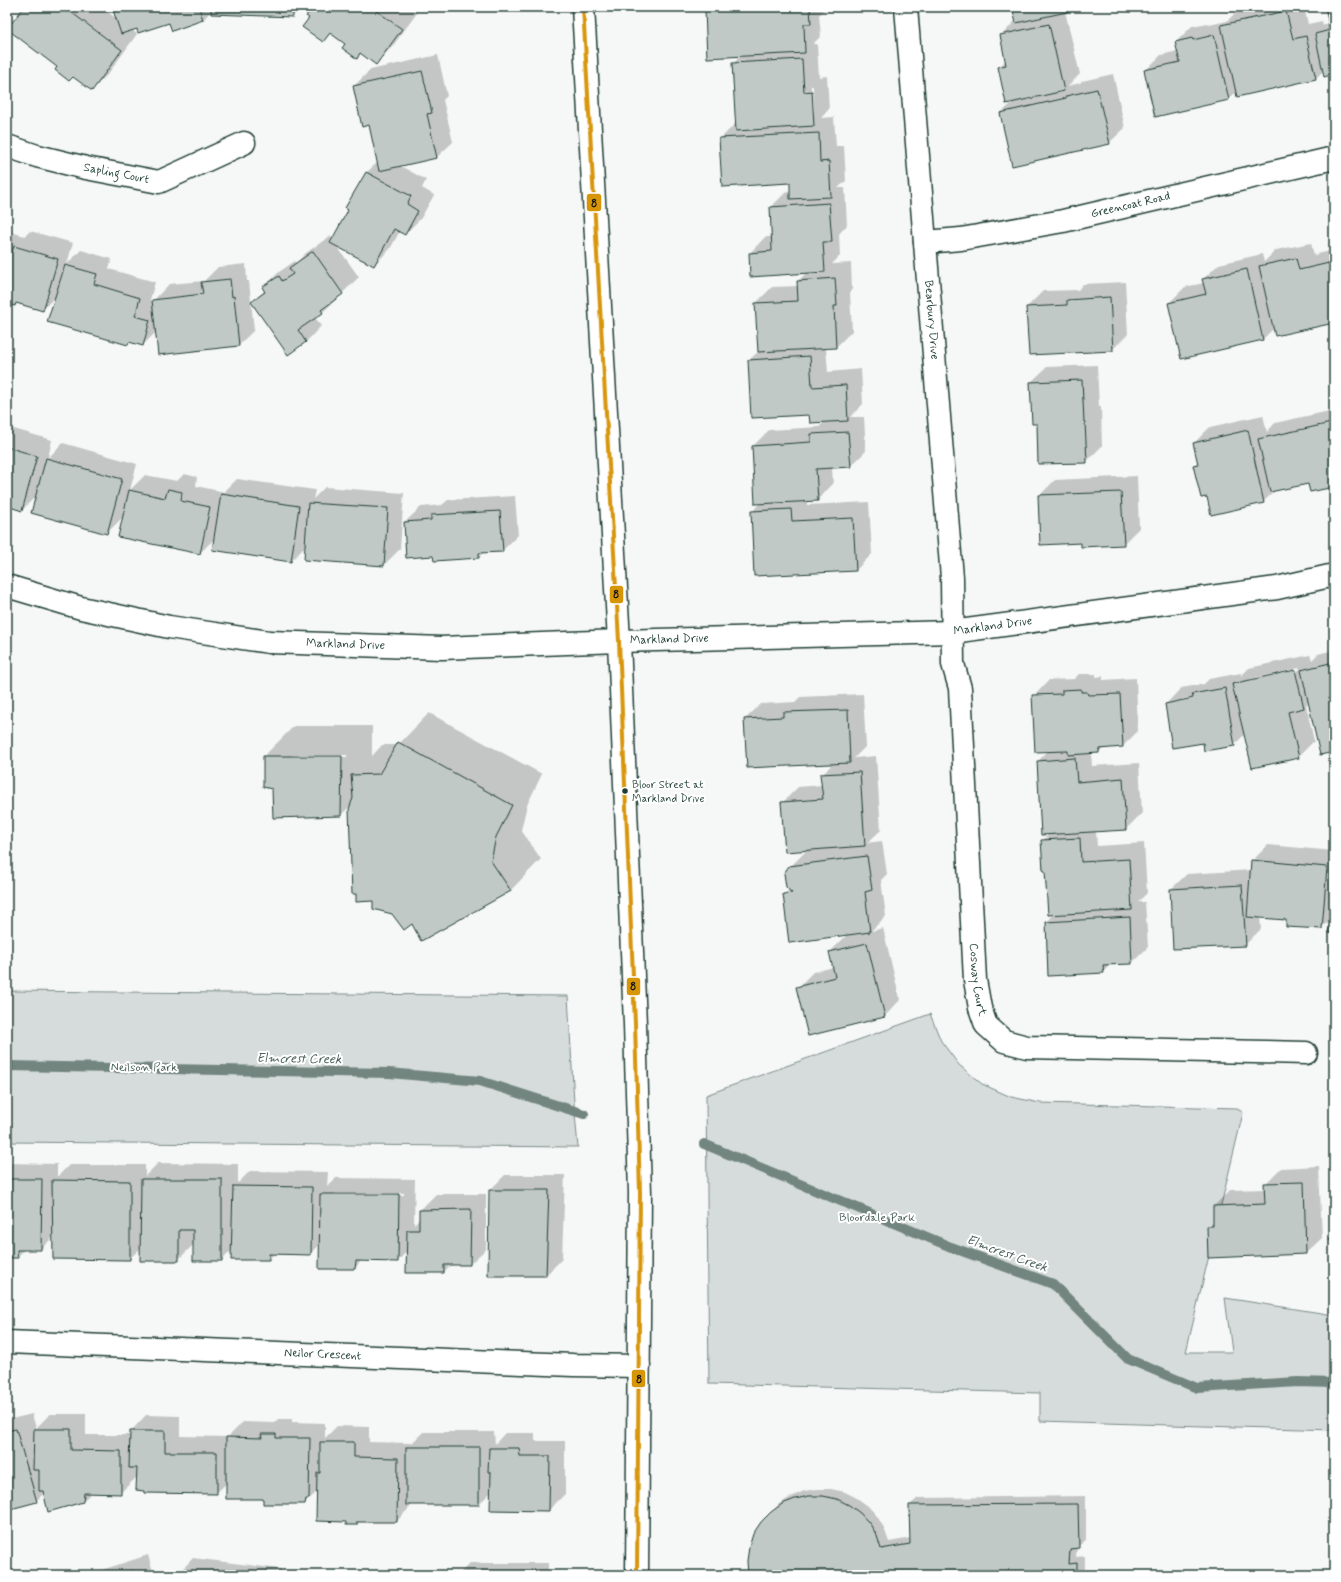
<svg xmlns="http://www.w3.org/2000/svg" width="1341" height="1582" viewBox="0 0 1341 1582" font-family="Mynerve,sans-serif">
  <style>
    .green { fill: #d6dcdb; stroke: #7a8c88 }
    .shadow { fill: #0003; fill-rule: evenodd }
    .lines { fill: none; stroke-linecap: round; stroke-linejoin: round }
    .stream { stroke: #72857f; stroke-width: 10 }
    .building { fill: #c0c9c6; stroke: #1f3d34 }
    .minor-casing { stroke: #1f3d34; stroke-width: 25 }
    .major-casing { stroke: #1f3d34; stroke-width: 25 }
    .minor { stroke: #fff; stroke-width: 22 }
    .major { stroke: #fff; stroke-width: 22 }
    .bus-1-casing { stroke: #fff; stroke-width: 7 }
    .bus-1 { stroke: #d79608; stroke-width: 4 }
    .bus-dot { fill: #1f3d34; stroke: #fff; stroke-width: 1.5 }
    .labels { text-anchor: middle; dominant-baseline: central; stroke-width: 4; stroke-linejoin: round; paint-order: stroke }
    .bus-label { font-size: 11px; fill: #1f3d34; stroke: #fff; text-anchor: start }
    .street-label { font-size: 12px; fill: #1f3d34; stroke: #fff }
    .park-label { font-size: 12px; fill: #445d55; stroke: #fff }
    .water-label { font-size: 13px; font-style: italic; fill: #49615a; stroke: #fff }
    .line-badge { stroke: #fff; stroke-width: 1.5 }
    .pale-badge-label { font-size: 11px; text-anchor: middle; font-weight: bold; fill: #111 }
  </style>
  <rect width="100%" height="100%" fill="#f6f7f7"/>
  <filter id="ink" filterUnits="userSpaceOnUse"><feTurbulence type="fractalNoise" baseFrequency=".025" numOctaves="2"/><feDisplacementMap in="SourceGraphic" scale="8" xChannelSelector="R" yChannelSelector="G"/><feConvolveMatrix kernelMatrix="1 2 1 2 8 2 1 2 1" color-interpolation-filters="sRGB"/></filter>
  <g filter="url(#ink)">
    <g class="green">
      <path d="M7,991L568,996L574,1103L578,1147L7,1142Z"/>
      <path d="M930,1014L941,1041L959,1065L982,1084L1011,1097L1040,1103L1237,1108L1243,1113L1186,1352H1232L1225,1298L1334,1315V1430L1040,1421V1393L709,1384L706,1095Z"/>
    </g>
    <g class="shadow">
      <path d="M25,7H101L117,19L113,7H301L292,16L212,10L203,20L170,21L132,30L137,34L108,74L92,90L59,67Z"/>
      <path d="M314,7H409L417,13L392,47L376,63L361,53L357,57L346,44L331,33L323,41L310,18Z"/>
      <path d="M709,7H827L819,15L821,36L813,44H817L819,77L827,76L829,109L821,118L834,117L836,146H844L846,181L838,188H845L847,225L839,234L840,256L832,264L851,263L852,289L850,292L852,331L836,347L826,348L828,372L861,369L863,404L850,417H864L866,451L850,467H832L833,484L817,500H807V505L869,502L872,554L856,570L755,575L752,512L760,503L753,446L769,430L819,427L825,421L810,414L749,360L759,351L756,303L772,287L798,286V281L806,273L750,253L765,237H772L771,207L787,191H791V182L720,139L737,122L733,64L741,55L706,10ZM811,86H813L814,112H812Z"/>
      <path d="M1013,7H1078L1076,9L1065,11L1080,74L1068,86L1080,83L1082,81L1113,74L1125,128L1109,143L1001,113L1013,102L999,67L1006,60L1001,36L1016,20Z"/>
      <path d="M1251,7H1304L1308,24L1322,21L1323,26L1329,21L1326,7H1334V73L1324,70L1316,78L1237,91L1229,99L1156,116L1145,71L1161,55L1178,51L1176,42L1192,26L1208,23L1209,25L1227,21L1238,10Z"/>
      <path d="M438,55L447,96L443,100L453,142L437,157L399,165L426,180L422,188L434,195L421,218L405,234L400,231L390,249L374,265L336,245L359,277L323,312L315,317L321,326L306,342L252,303L265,290L263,288L279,272L295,261L296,263L306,253L330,236L333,241L350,209L346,207L367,172L378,162L369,124L354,86L370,70Z"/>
      <path d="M7,231L25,236L30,231L73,243L67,264L81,250L112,259L109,269L155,282L150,300L153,301L169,284L204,281L218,267L246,264L247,281H249L254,330L238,346L157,331L143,345L130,342L127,344L56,296L42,310L18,302L15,305L7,303Z"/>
      <path d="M1311,243L1314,255L1334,250V322L1274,328L1263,339L1169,303L1185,287L1204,283L1203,279L1219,264L1262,254L1264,262L1276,250Z"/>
      <path d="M1125,282L1128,334L1112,350L1027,307L1043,291L1078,290L1083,284Z"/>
      <path d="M1097,365L1099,407H1101L1102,446L1086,462L1038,423L1031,382L1047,367Z"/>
      <path d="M1334,410V486L1309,483L1276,490L1263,502L1208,495L1194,465L1198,461L1194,443L1210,427L1263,415L1267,432L1275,423Z"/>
      <path d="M7,427L52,440L48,458L63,443L137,464L130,490L145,475L177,481L184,474L197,477L196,486L224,492L237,479L315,490L313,499L325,487L404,493L400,549L384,565L306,546L291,561L215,538L200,553L124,516L107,533L37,495L22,510L7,505Z"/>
      <path d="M1137,476L1139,528L1123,544L1082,542L1039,496L1055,480Z"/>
      <path d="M515,496L518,535L502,551L484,552L479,557L434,555L405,522L421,507L442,505L448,500Z"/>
      <path d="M1334,650V751L1309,702L1306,705L1314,741L1298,757L1245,734L1234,745L1203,742L1166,704L1181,688L1204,684L1209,679L1241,673V676L1249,668L1310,655L1312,660L1318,654ZM1299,668L1300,670L1250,681V679ZM1198,697L1182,701V699Z"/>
      <path d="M1079,674H1096V677L1103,676V680L1136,678L1138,731L1122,747H1104L1099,752L1091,753L1092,766L1139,763L1142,813L1126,829L1096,831L1097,846L1144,843L1147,893L1138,902H1145L1148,947L1132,963L1111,964L1103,972L1047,922L1055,913L1042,841L1049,834L1038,761L1048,751L1034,696L1049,680L1074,679Z"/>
      <path d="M863,694L866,746L854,758L876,756L881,830L867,843L882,841L887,874L881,880L886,916L871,931L883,928L900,1000L885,1016L798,987L813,972L834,967L830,952L848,934L784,895L789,889L790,867L808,849L782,803L798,787L822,785V775L833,763L745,719L761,704L795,702L800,697Z"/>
      <path d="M429,713L542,774L527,805L521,830L541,859L511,890L422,939L413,923L393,913L375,900L352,804L341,815L273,788L264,756L294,726H372V756L382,745H398ZM291,755H347V757H296Z"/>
      <path d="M1268,845L1334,851V916L1321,928L1288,919L1260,917L1261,929L1245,945L1171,889L1187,874L1252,870V861Z"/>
      <path d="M7,1163L57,1164V1177L69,1165H145V1176L158,1163L238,1164V1183L250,1171L328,1172L327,1187L336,1178L415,1179L414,1224L420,1218V1210L436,1194H486V1249L470,1264H452L444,1272L407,1251L398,1261L362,1260L355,1268L320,1244L310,1254L275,1253L269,1259L233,1249L222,1260L194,1244L178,1260L142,1247L129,1259L54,1236L41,1249H25L17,1257H7ZM335,1193H404V1195H335Z"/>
      <path d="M1319,1166L1322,1238L1306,1253L1208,1227L1214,1220V1206L1230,1190L1265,1189V1184L1281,1168Z"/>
      <path d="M505,1175H565L562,1259L546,1275L490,1190Z"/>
      <path d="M32,1414L36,1428L50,1414H86V1435H131V1431L146,1415L180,1416V1436L228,1437L243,1422L274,1423L278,1419H292V1422L325,1423V1438L337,1426L369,1427V1442L412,1443L423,1432H494L495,1444L505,1433H535V1441H565V1494L549,1510L491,1492L479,1504H413L397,1521H360L357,1524L347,1521L318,1491L305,1503L264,1498L227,1483L216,1493L138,1476L120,1493L92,1492L83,1501L44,1493L36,1501L7,1509V1420Z"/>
      <path d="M817,1489H831L845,1492L857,1498L868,1506L877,1516L884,1528L889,1542L911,1538L910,1505L918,1498L1086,1496V1540L1077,1547L1076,1557L1085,1556V1575H749L771,1513L779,1504L791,1497L804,1491Z"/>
      <path d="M148,1555L154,1575H86Z"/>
      <path d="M193,1558L281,1569L280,1575H177Z"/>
      <path d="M470,1563H548V1575H458Z"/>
    </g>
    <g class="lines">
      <g class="stream">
        <path d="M7,1066L389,1073L480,1081L584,1114"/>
        <path d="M704,1144L951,1247L1053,1284L1128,1359L1197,1388L1298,1382L1334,1383"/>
      </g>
    </g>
    <g class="building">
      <path d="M24,7H64L122,50L92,91L73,77L69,81L55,70L57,67L7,29Z"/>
      <path d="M112,7H199L203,20L172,31L169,23L138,33L137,29L121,34Z"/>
      <path d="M211,7H293V17L211,14Z"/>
      <path d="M313,7H371L402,29L376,65L360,53L357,59L342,48L345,44L330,33L323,42L302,27L309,18L306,16Z"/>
      <path d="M758,7H810L811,24H804L805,53L707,58L705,10Z"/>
      <path d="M1012,7H1076V10L1016,23Z"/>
      <path d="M1325,7H1334V74L1324,77L1315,34L1330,30Z"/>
      <path d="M1286,11L1293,39L1306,36L1316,79L1237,97L1221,25Z"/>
      <path d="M1049,24L1064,91L1006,104L998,67L1006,65L1000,35Z"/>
      <path d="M1214,35L1229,100L1155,117L1144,70L1180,62L1175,42L1192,38L1193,40Z"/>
      <path d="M802,59L804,92L812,91L814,126L736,131L732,63Z"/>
      <path d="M422,71L432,113L427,114L437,158L379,171L369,125L362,127L353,86Z"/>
      <path d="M1097,89L1110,144L1012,166L1000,113L1066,98V96Z"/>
      <path d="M819,133L820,162L829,161L831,197L790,199V183L722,187L719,138Z"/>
      <path d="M366,172L411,196L407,204L418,211L405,235L394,229L374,266L330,243L348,210L345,208Z"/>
      <path d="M829,203L832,242H823L825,272L750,277L749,253L772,251L770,207Z"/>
      <path d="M14,246L58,259L43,311L16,303L15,306L7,304V251L12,252Z"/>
      <path d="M313,251L343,294L321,310L323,313L298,330L306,342L288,355L251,302L265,292L262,287L279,276L282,281L293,274L289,268Z"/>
      <path d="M1296,258L1299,270L1329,263L1334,287V323L1275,336L1259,266Z"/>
      <path d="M65,265L97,274L94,284L140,298L135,316L150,320L143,346L129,342L128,345L47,322Z"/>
      <path d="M1247,269L1263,340L1181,359L1168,303L1206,294L1202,279Z"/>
      <path d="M835,278L837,306H834L836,348L758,352L755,303L798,301L797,281Z"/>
      <path d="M230,279L232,297L234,296L239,346L158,355L152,300L203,294L201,282Z"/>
      <path d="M1110,297L1113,351L1029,355L1026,307L1067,305V300Z"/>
      <path d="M810,356L812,387L846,385L848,421L810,423L809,415L751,418L748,360Z"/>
      <path d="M1082,380L1084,422H1085L1087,463L1038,464L1037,424H1032L1030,382Z"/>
      <path d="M1331,423L1334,438V487L1310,492L1308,484L1270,492L1258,439Z"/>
      <path d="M1248,430L1264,503L1211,515L1207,497L1201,498L1193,465L1198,464L1193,443Z"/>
      <path d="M848,432L851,467L816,469L818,501L755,504L752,446L811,442V434Z"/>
      <path d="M7,447L37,456L22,511L7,506Z"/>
      <path d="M46,458L122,479L107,534L31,513Z"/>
      <path d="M168,489L182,492L181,501L210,507L200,554L118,537L129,490L165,498Z"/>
      <path d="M1121,492L1124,545L1081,547V543L1040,545L1038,495Z"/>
      <path d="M221,494L299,506L291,562L212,550Z"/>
      <path d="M308,503L388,508L384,566L304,560Z"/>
      <path d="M791,509L792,521L853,518L856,571L754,576L751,511Z"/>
      <path d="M500,511L503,552L479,553V558L434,561L433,556L406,558L404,522L431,520V515Z"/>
      <path d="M1334,662V752L1320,755L1301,670Z"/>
      <path d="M1295,670L1304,708L1288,712L1299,758L1252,768L1232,684Z"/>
      <path d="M1225,688L1235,746L1204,751L1203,743L1172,748L1165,704L1193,698L1192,694Z"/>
      <path d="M1081,689V692H1087L1088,695L1120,694L1123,747L1099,749V753L1068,755V751L1035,752L1032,695L1062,694V690Z"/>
      <path d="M848,710L850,763L747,768L744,719L783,717V712Z"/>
      <path d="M398,742L512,805L496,837L491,861L511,891L421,941L412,924L404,930L392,914L373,909V901L356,902V894H352L349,809L353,798L351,775L379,774Z"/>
      <path d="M263,756H342L341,816L273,818L272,789L263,787Z"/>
      <path d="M1075,758L1077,782L1123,778L1126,830L1041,835L1037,761Z"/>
      <path d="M860,772L865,846L785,852L781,802L823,799L820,774Z"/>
      <path d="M1080,838L1081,862L1129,859L1132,910L1048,915L1045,871L1043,870L1041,840Z"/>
      <path d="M867,856L872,890L865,892L870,932L789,943L783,894L792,893L786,887L784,873L789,866Z"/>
      <path d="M1251,860L1327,867L1322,929L1286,927V920L1247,917Z"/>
      <path d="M1242,885L1246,946L1173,949L1170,889Z"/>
      <path d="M1334,915V935L1328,932Z"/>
      <path d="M1130,917L1132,964L1103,965L1104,973L1048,976L1046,922Z"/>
      <path d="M867,943L885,1017L808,1036L796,987L835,977L829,952Z"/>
      <path d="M7,1179H42L41,1250H17L18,1258H7Z"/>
      <path d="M141,1179H222V1261H193V1230H179V1261H140Z"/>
      <path d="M52,1180L130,1181V1260L53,1259Z"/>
      <path d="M1304,1182L1306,1254L1208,1258L1207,1226H1213V1206L1265,1204L1264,1183Z"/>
      <path d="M233,1186L312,1187L311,1255L269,1254V1260H231Z"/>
      <path d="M489,1190H549L546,1276H488Z"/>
      <path d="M320,1194H399L398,1262L356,1261L355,1269H319Z"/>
      <path d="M471,1209L470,1265H444V1273H406L407,1230H419V1210Z"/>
      <path d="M1334,1235V1246L1329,1239Z"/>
      <path d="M16,1429L37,1502L7,1510V1431Z"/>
      <path d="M34,1429H71V1450L121,1451V1494L84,1493L83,1502L48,1512L43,1491H39V1470H33Z"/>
      <path d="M130,1431H165V1452H217V1494L144,1493V1491L136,1490L137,1468H129Z"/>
      <path d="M261,1434H276V1438H310L309,1499H306L305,1504H263V1499H226V1437L262,1438Z"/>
      <path d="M320,1442H354V1457L398,1458L397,1522H357V1525H346V1522L316,1521L317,1473H320Z"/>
      <rect x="406" y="1447" width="73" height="58"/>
      <path d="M489,1448H519L520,1456H550L549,1511L490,1510L491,1472H488Z"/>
      <path d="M809,1496H823L837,1499L849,1505L860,1513L870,1524L877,1536L881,1549L910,1544L909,1505L1078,1504L1079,1548L1070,1549L1069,1564L1077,1563V1575H748L747,1561L749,1547L753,1534L761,1522L771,1512L782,1504L795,1499Z"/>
      <path d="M132,1570L134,1575H118Z"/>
    </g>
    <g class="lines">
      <defs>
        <g id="minor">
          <path id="s1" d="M906,7L952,578L953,664L960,688L975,980L980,1008L986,1025L1004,1041L1027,1047L1306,1053"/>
          <path id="s2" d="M7,146L37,156L86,168L159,182L244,143"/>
          <path id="s3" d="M925,242L961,239L1063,221L1334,158"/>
          <path id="s4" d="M7,586L81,608L169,627L269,642L442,648L619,641L952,632L1277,588L1334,575"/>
          <path id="s5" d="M7,1342L573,1365L639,1366"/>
        </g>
        <path id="major" d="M583,7L619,641L635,1024L640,1193L637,1575"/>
      </defs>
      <use href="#minor" class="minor-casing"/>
      <use href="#major" class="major-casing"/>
      <use href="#minor" class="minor"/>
      <use href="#major" class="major"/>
      <defs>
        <path id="bus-1" d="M583,7L619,641L635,1024L640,1193L637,1575"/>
      </defs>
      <use href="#bus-1" class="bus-1-casing"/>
      <use href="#bus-1" class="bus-1"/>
    </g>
  </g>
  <circle class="bus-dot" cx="625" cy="791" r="3.5"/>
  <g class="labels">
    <g class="bus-label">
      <text x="632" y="785">Bloor Street at<tspan x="632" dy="14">Markland Drive</tspan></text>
    </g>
    <g class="street-label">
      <text stroke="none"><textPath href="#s2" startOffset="113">Sapling Court</textPath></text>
      <text stroke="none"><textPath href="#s3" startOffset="209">Greencoat Road</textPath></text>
      <text stroke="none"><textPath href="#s1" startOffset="314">Bearbury Drive</textPath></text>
      <text stroke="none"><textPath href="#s4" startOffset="993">Markland Drive</textPath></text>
      <text stroke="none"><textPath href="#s4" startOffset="669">Markland Drive</textPath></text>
      <text stroke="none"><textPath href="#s4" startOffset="345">Markland Drive</textPath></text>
      <text stroke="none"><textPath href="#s1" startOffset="976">Cosway Court</textPath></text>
      <text stroke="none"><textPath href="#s5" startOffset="316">Neilor Crescent</textPath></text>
    </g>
    <g class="park-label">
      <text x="144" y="1068">Neilson Park</text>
      <text x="877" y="1218">Bloordale Park</text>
    </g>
    <g class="water-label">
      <text transform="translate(299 1059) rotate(1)">Elmcrest Creek</text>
      <text transform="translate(1007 1254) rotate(20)">Elmcrest Creek</text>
    </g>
  </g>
  <g class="line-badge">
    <rect x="586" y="193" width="16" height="19" rx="4" fill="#d79608"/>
    <rect x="609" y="585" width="15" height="19" rx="4" fill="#d79608"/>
    <rect x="626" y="977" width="15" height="19" rx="4" fill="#d79608"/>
    <rect x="631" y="1369" width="15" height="19" rx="4" fill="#d79608"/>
  </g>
  <g class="pale-badge-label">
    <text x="594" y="207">8</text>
    <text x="616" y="598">8</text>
    <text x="633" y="990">8</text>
    <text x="639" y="1383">8</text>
  </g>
  <rect width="1341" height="1582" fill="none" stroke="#fff" stroke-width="24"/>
  <rect x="12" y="12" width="1317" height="1558" fill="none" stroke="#1f3d34" stroke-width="1.5" filter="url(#ink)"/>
</svg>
